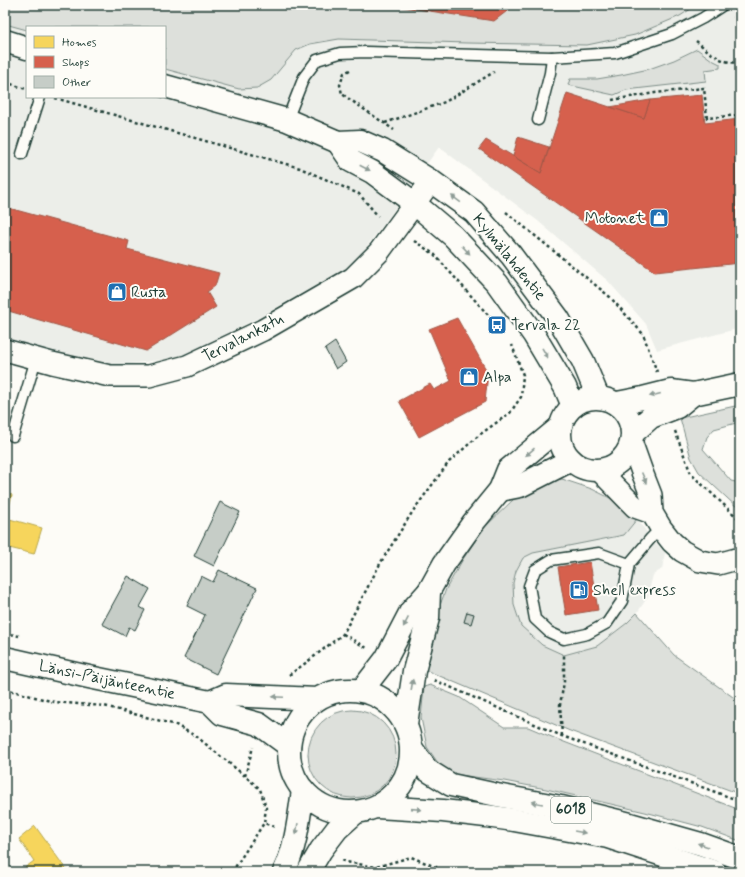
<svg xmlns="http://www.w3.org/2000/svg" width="745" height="877" viewBox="0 0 745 877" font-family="Mynerve,sans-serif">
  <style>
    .built { fill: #eceee9; fill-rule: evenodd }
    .green { fill: #dde0db; stroke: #7e8e88 }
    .homes { fill: #f6d55c; stroke: #b6a750 }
    .shops { fill: #d6604d; stroke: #9f5646 }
    .building { fill: #c6cdc7; stroke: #1f3d34 }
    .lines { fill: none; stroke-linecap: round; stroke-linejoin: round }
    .service-casing { stroke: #1f3d34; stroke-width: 13 }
    .minor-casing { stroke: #1f3d34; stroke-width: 24 }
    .tertiary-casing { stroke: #1f3d34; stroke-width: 25 }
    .secondary-casing { stroke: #1f3d34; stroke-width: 25 }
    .motorway-casing { stroke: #1f3d34; stroke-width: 25 }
    .path { stroke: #1f3d34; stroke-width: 2.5; stroke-dasharray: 3 3; stroke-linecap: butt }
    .service { stroke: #fdfcf7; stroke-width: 10 }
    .minor { stroke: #fdfcf7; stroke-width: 21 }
    .tertiary { stroke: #fdfcf7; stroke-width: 22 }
    .secondary { stroke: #fdfcf7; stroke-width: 22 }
    .motorway { stroke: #fdfcf7; stroke-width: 22 }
    .oneway { fill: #8e9c96 }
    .labels { text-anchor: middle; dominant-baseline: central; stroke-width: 4; stroke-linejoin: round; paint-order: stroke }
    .shield { fill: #fdfcf7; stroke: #62766e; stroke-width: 1 }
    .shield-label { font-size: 15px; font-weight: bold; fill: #1f3d34 }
    .poi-label { font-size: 16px; fill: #1f3d34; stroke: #fdfcf7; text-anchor: start }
    .street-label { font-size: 16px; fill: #1f3d34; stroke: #fdfcf7 }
  </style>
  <rect width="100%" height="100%" fill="#fdfcf7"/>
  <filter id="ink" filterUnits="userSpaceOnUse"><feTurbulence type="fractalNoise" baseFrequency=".025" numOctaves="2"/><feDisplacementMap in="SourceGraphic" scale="8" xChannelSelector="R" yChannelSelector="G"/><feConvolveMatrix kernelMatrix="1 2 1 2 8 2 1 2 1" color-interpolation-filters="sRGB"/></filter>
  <g filter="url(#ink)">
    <g class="built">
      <path d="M5,5H740V328L657,350L646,324L608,281L538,221L439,147L383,225L353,264L256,319L177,358L112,366L5,338ZM27,27H165V97H27Z"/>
      <path d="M637,519L651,538L665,553L662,569L653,575L650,587L649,595L637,613L627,623L597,646L564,655L542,645L521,626L514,605L513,583L516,571L523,558L533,553L624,535Z"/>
    </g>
    <g class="green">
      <path d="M5,5H697L680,16L635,35L587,45L467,43L339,39L310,44L296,50L271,80L257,88L239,89L165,69V27H27V30L5,24Z"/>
      <path d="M697,49L712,60L720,64V68L705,70L706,81L626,90L614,95L568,85L570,79H597L621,75L649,69L674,60Z"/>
      <path d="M740,405V422L714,429L707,437L703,449L731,481L740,483V510L699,472L691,458L680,418Z"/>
      <path d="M562,479L592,489L618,502L637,519L624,535L533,553L523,558L516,571L513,583L514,605L521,626L542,645L564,655L597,646L627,623L637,613L674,655L740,702V794L570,731L423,669L436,616L446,589L463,559L484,528L518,495L538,482Z"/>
      <path d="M430,685L459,697L504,727H528L559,740L740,810V841L702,827L645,812L546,789L504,781L452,774L438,763L427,747L421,718L424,687Z"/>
      <circle cx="352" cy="754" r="44"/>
    </g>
    <g class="homes">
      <path d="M5,493L12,495L6,518L42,528L34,554L5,547Z"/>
      <path d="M35,826L68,872H19L34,861L19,839Z"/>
    </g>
    <g class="shops">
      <path d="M391,5H515L494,21Z"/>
      <path d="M567,93L644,118L650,100L702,95L705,123L740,119V263L655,272L479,149L486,140L541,173Z"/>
      <path d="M650,100L644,118L610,107L627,104Z"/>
      <path d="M518,137L549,147L541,173L513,156Z"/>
      <path d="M5,207L129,241L127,249L219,273L215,286L207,292L216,307L146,351L5,310Z"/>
      <path d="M457,318L488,373L485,402L419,437L399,401L430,384L434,390L451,381L429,329Z"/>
      <path d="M590,562L598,610L566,615L558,567Z"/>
    </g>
    <g class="building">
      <path d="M335,342L346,362L336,369L325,349Z"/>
      <path d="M220,502L240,512L214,566L194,556Z"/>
      <path d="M219,570L257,588L216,674L184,658L205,615L187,606L201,576L213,582Z"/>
      <path d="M128,576L150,589L140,607L145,610L135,630L129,627L125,636L102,624Z"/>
      <path d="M467,612L474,614L471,624L464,622Z"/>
    </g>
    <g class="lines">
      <defs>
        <g id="service">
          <path d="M287,120L304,77L317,60L340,53L366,52L552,57L615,53L672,34L703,18L723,5"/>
          <path d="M538,120L550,73L552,57"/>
          <path d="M22,154L40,97"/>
          <path d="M13,436L36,359"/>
          <path d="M629,564L622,601L607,623L587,634L564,639L549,632L535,619L529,586L535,570L551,560L599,553L629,564L651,538L661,528"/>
        </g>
        <g id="minor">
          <path d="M5,350L52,363L110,376H149L187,366L263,330L353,278L379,252L431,181"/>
          <path d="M632,444L642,472L651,495L652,513L661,528L672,542L682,551L700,561L718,564L740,558"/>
          <path d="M599,470L635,507L652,513"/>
        </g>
        <g id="tertiary">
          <path d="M5,41L27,48"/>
          <path d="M165,86L287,120L338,142L360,141L383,151L431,181L474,212L511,255L558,318L583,361L598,397"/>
          <path d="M338,142L351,161L372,172L414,203L453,236L497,283L534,335L565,387L573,406"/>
        </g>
        <g id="secondary">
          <circle cx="596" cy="434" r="36"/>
          <path d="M617,403L643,398L671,391L693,394L740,384"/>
          <path d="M633,433L651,417L677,407L693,394"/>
          <path d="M500,490L520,486L571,460"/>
          <path d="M5,658L89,677L210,702L222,714L259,724L289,746"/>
          <circle cx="350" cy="751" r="61"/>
          <path d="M362,690L386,659L411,611L429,591L444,564L473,523L500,490L508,470L560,427"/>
          <path d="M210,702L226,695L317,699"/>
          <path d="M406,724L414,671L428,618L429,591"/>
          <path d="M284,872C296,847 299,818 303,790"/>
          <path d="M308,872L321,850L337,829L356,812"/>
        </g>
        <g id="motorway">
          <path d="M412,749L427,770L451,785L497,795L561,807L630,824L701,844L740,858"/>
          <path d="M377,807L443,811L486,816L514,820L608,837L715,872"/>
        </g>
      </defs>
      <use href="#service" class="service-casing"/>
      <use href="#minor" class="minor-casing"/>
      <use href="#tertiary" class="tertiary-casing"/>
      <use href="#secondary" class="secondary-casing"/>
      <use href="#motorway" class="motorway-casing"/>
      <g class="path">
        <path d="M734,18L740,15"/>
        <path d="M696,41C706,49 717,60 730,62C733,63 737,62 740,62"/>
        <path d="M350,70L344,73L340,85L342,94L394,130"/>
        <path d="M5,82L26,89"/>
        <path d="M55,98L300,168L359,194L378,216"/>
        <path d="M612,100L655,93L704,88L707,118L740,115"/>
        <path d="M385,123L445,102L494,72"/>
        <path d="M506,212L610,297L643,334L657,372"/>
        <path d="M414,241L434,254L497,325"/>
        <path d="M675,431L691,474L740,520"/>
        <path d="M740,613L737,622L740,635"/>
        <path d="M5,633L19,636"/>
        <path d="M343,634L367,648"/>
        <path d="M289,675L311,659L343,634L381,562L413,511L449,462L478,436L510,413L521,397L523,375L512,345"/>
        <path d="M434,680L562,736L740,801"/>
        <path d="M5,689L54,702L104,706L176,725L197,737L245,776L260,789L266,808L264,823L275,827"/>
        <path d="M562,736L560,705L564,682V655"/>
        <path d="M245,776L253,747"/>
        <path d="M342,860L346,862L376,867L411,857L436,867L442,872"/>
        <path d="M232,872L264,823"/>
        <path d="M374,872L376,867"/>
      </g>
      <use href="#service" class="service"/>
      <use href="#minor" class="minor"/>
      <use href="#tertiary" class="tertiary"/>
      <use href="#secondary" class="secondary"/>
      <use href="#motorway" class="motorway"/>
    </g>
    <defs><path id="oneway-solid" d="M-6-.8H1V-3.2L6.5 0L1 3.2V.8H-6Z"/></defs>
    <g class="oneway">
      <use href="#oneway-solid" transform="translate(365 168) rotate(27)"/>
      <use href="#oneway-solid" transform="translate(456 199) rotate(-144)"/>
      <use href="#oneway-solid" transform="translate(466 250) rotate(47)"/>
      <use href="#oneway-solid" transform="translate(545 353) rotate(60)"/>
      <use href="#oneway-solid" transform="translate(655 395) rotate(166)"/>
      <use href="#oneway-solid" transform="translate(530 452) rotate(139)"/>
      <use href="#oneway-solid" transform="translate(644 478) rotate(67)"/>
      <use href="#oneway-solid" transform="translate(406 622) rotate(118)"/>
      <use href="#oneway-solid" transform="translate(412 685) rotate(-81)"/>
      <use href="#oneway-solid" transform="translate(278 697) rotate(-178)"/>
      <use href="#oneway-solid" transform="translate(537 803) rotate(-170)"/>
      <use href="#oneway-solid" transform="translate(416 809) rotate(4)"/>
      <use href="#oneway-solid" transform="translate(297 829) rotate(99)"/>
      <use href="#oneway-solid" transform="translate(580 832) rotate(10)"/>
      <use href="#oneway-solid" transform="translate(703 845) rotate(-161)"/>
    </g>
  </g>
  <defs>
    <symbol id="shop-square" viewBox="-11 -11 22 22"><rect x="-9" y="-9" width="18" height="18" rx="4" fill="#1f6fb2" stroke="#fdfcf7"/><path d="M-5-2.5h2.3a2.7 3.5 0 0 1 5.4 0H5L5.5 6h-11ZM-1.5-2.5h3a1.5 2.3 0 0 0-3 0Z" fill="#fff"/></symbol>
    <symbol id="bus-square" viewBox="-11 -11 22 22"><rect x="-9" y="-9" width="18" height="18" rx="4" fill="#1f6fb2" stroke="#fdfcf7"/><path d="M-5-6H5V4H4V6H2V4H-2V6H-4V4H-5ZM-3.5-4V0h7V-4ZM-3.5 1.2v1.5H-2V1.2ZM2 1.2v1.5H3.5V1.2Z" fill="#fff"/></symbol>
    <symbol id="fuel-square" viewBox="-11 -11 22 22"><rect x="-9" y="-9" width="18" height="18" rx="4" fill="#1f6fb2" stroke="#fdfcf7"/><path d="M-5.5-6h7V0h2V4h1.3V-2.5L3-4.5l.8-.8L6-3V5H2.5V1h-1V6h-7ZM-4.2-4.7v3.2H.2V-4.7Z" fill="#fff"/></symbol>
  </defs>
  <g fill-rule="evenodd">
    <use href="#shop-square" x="648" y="207" width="22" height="22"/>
    <use href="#shop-square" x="106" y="281" width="22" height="22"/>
    <use href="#bus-square" x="486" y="314" width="22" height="22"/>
    <use href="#shop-square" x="458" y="366" width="22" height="22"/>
    <use href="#fuel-square" x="568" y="579" width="22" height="22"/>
  </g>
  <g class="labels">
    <rect class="shield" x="551" y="797" width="40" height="26" rx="3"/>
    <g class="shield-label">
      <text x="571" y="810">6018</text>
    </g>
    <g class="poi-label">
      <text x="645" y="218" text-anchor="end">Motonet</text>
      <text x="131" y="292">Rusta</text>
      <text x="511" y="325">Tervala 22</text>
      <text x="483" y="377">Alpa</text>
      <text x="593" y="590">Shell express</text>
    </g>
    <g class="street-label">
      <text transform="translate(509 257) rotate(51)">Kylmälahdentie</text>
      <text transform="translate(243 338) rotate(-27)">Tervalankatu</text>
      <text transform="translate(107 680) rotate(12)">Länsi-Päijänteentie</text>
    </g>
  </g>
  <rect width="745" height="877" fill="none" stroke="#fdfcf7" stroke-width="20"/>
  <rect x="10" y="10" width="725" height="857" fill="none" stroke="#1f3d34" stroke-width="1.5" filter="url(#ink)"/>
  <rect x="26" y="26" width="140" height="72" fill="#fdfcf7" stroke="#a4b0a9"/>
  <rect x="34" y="36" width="20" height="12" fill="#f6d55c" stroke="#a4b0a9"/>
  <text x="62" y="46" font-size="12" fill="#1f3d34">Homes</text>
  <rect x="34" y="56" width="20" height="12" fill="#d6604d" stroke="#a4b0a9"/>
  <text x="62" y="66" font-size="12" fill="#1f3d34">Shops</text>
  <rect x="34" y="76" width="20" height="12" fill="#c6cdc7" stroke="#a4b0a9"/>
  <text x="62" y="86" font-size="12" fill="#1f3d34">Other</text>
</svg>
